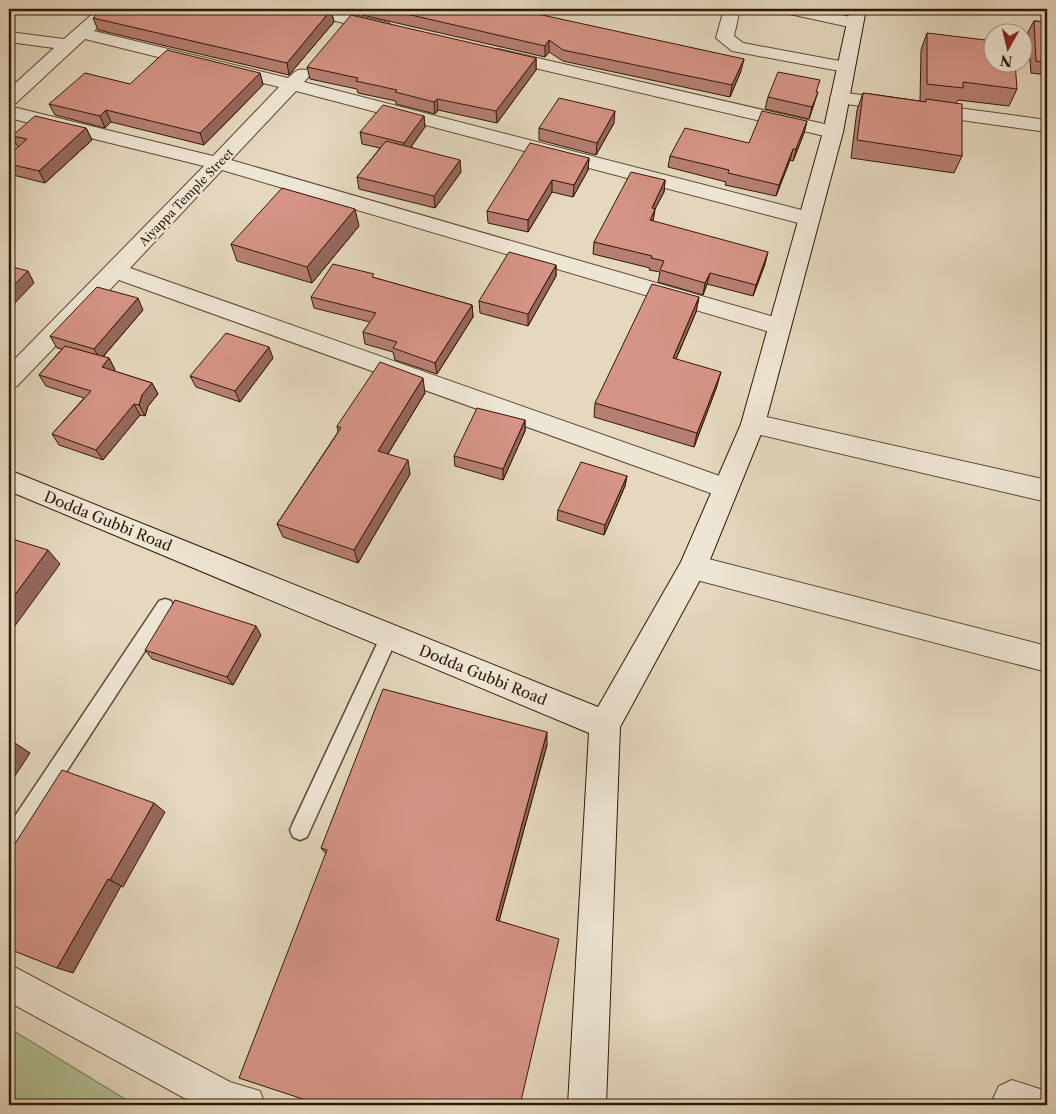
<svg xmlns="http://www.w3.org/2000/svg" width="1056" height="1114" viewBox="0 0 1056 1114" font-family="'Libre Caslon Text',serif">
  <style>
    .green { fill: #b1bf94; stroke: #706c4e }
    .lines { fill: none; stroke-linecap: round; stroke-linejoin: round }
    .lane-casing { stroke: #5d4935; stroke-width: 3 }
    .street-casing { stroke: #5d4935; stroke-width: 2 }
    .secondary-casing { stroke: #301907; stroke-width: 2 }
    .lane { fill: #eee6d5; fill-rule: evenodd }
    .street { fill: #eee6d5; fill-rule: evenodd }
    .secondary { fill: #eee6d5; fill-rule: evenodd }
    .wall { fill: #b77f73; stroke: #301907 }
    .shaded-wall { fill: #95685e; stroke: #301907 }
    .building { fill: #d59486; stroke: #301907 }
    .labels { text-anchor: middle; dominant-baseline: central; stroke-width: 4; stroke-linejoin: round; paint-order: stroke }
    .far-street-label { font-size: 12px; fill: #301907; stroke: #eee6d5 }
    .street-label { font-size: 15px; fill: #301907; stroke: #eee6d5 }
  </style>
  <rect width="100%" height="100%" fill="#e5d8bf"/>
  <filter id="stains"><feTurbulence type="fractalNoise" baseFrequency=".004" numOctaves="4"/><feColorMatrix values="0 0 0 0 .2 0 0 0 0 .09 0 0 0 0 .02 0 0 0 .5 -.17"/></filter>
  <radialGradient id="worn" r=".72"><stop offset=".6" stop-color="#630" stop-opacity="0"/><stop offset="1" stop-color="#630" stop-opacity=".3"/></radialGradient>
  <path class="green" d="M9,1028L135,1105H9Z"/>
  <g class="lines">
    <defs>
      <g id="lane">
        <path d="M165,599L171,601L173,606L171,611L16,849L9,852V825L159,601Z"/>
        <path d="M389,628L395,631L398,636L307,837L300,840L293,837L290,830L293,823L383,631Z"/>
      </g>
      <g id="street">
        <path d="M98,9H116L94,31L288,78C295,71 298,68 308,70L311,74L304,82L817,214L820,219L817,224L810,226L296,91L231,160L788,321L791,327L788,333L780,335L222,170L130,268L734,481L738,488L734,495L725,499L716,495L119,280L17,386L9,389V365L204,166L9,118V106L213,156L279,87L85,39L16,103L9,104V89L54,48L9,42V32L64,39Z"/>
        <path d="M299,9H327L389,23L392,27L389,31L383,32L301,13Z"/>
        <path d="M724,9H740L734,36L743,43L845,62L851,63L854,67L851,71L845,72L732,51L716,38Z"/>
        <path d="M783,9H813L860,19L863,23L860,27L854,28L785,13Z"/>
        <path d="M1036,9H1047V14L1038,13Z"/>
        <path d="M498,49L833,126L840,128L843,132L840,136L833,138L492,58L489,54L492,50Z"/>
        <path d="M839,92L1047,120V132L832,102L830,98L832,94Z"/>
        <path d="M753,414L1047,480V502L744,431L741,424L744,417Z"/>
        <path d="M693,555L1047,646V672L693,579L683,575L679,567L683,559Z"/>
        <path d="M9,964L230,1082L260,1091L265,1105H197L9,1002Z"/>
        <path d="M1012,1080L1046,1091L1047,1105H996L993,1099L999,1086Z"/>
      </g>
      <path id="secondary" d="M850,9H866L843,132L765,424L707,567L620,727L606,1105H568L589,733L9,491V470L598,707L681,562L741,424L823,132Z"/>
    </defs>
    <use href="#lane" class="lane-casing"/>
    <use href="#street" class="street-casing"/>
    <use href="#secondary" class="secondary-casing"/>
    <use href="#lane" class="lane"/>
    <use href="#street" class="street"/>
    <use href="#secondary" class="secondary"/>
  </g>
  <g class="wall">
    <path d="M335,9H345L343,11Z"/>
    <path d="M361,9H545L540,15L741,71L730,97L563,61L549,52L545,57L362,15Z"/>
    <path d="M331,10L334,22L289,75L98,30L93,18Z"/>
    <path d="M1034,21L1047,22V75L1031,73L1028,32Z"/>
    <path d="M927,33L1017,89L1009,106L958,100L956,103L962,156L954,173L851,158L857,110L863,93L920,101L921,50Z"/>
    <path d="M536,58V70L497,123L438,110L435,114L396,104V101L358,93L357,89L310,79L307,67Z"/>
    <path d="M260,73L263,85L204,145L111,122L105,128L55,115L49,104Z"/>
    <path d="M816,92L814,104L809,119L765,109L768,97Z"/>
    <path d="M424,116L425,127L411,147L461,172L435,208L359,189L357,177L380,148L362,144L360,132Z"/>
    <path d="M807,121L804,133L793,161L790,160L776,196L725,185L726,182L668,167L670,156L749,143Z"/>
    <path d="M614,123L596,155L539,140V128Z"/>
    <path d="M86,128L92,140L45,183L9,174V155L18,147L12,136Z"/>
    <path d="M589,158L588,170L573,197L552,192L528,232L488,223L487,211Z"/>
    <path d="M665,180L664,192L655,209L653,221L765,264L753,296L707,284L703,295L658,282L660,272L649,270L650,268L593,254L594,242Z"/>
    <path d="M359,226L312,283L237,261L231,244Z"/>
    <path d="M556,265V276L528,326L480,313L479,301Z"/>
    <path d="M375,278L472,305L473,317L437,374L395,360L393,352L365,344L363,332L370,322L314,308L311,297Z"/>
    <path d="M699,297L696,312L676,359L717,386L694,447L594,417L595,403Z"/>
    <path d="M143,310L103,357L109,358L115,370L114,371L152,383L158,394L148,406L145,416L140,415L103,460L59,445L52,434L84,398L46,386L39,375L62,349L57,348L50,336Z"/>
    <path d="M273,358L240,402L196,387L190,376Z"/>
    <path d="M425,393L388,454L410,474L358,563L283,537L277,524L338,432L337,426Z"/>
    <path d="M525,420V431L503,480L455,466L454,456Z"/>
    <path d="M627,476L625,486L604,535L557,520L558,510Z"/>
    <path d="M261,635L233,685L152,659L145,650Z"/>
    <path d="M547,745L499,921L558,945L326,854L321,848Z"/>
  </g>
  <g class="shaded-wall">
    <path d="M536,9H545L533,25V13Z"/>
    <path d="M331,10L334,22L289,75L287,63Z"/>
    <path d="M549,40V52L545,57V46Z"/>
    <path d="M536,58V70L497,123L496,111Z"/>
    <path d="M744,59L741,71L730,97L732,85Z"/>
    <path d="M260,73L263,85L204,145L200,133Z"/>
    <path d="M818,92L809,119L812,107Z"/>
    <path d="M437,99L438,110L435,114L434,102Z"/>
    <path d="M106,110L111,122L105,128L100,116Z"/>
    <path d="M615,111L614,123L596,155L597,143Z"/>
    <path d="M424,116L425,127L405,155L404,143Z"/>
    <path d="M807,121L804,133L793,161L796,149Z"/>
    <path d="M86,128L92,140L45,183L39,171Z"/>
    <path d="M793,149L790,160L776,196L779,185Z"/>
    <path d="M589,158L588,170L573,197L574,185Z"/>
    <path d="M460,160L461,172L435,208L434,196Z"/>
    <path d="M552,180V192L528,232V220Z"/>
    <path d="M665,180L664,192L655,209L653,221L650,220L652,208Z"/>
    <path d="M355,209L359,226L312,283L307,267Z"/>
    <path d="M768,252L765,264L753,296L756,285Z"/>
    <path d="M556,265V276L528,326V314Z"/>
    <path d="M28,271L34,283L9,309V290Z"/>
    <path d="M710,273L707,284L703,295L705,283Z"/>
    <path d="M699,297L696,312L670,373L673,358Z"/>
    <path d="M138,298L143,310L100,360L94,349Z"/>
    <path d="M472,305L473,317L437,374L435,363Z"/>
    <path d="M269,347L273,358L240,402L235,391Z"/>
    <path d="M109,358L115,370L108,378L102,367Z"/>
    <path d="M721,372L717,386L694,447L697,433Z"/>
    <path d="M423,378L425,393L381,465L378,451Z"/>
    <path d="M152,383L158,394L148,406L145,416L139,405L142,395Z"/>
    <path d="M134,404L140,415L103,460L96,450Z"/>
    <path d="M525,420V431L503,480V469Z"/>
    <path d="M408,460L410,474L358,563L354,550Z"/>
    <path d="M627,476L625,486L604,535L605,525Z"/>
    <path d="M48,550L60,564L9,634V603Z"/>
    <path d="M256,626L261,635L233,685L227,677Z"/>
    <path d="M547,732V745L497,928L496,920Z"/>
    <path d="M15,743L30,753L9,785V752Z"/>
    <path d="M154,803L165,812L123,887L110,880Z"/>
    <path d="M108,879L121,886L73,973L57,968Z"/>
  </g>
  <g class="building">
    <path d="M103,9H324L331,10L287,63L93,18Z"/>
    <path d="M385,9H536L533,13L744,59L732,85L563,50L549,40L545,46Z"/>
    <path d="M351,15L536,58L496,111L437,99L434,102L395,92L397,90L356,81L358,78L307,67Z"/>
    <path d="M1034,21L1047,22V63L1036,61Z"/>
    <path d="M927,33L994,41V62H1015L1017,89L963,82V88L927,84Z"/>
    <path d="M167,50L260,73L200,133L106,110L100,116L49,104L85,73L130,84Z"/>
    <path d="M778,72L820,80L816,92H818L812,107L768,97Z"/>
    <path d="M863,93L926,102V99L962,104V156L857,140Z"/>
    <path d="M559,98L615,111L597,143L539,128Z"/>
    <path d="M383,105L424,116L404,143L360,132Z"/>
    <path d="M762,111L807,121L796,149H793L779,185L728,173L729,170L670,156L685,128L749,143Z"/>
    <path d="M35,116L86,128L39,171L9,164V155L27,139L12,136Z"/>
    <path d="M386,141L460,160L434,196L357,177Z"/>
    <path d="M530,143L589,158L574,185L552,180L528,220L487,211Z"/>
    <path d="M631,172L665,180L652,208L655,209L650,220L768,252L756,285L710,273L705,283L660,270L664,261L651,258L652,256L594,242Z"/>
    <path d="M282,188L355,209L307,267L231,244Z"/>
    <path d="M509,252L556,265L528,314L479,301Z"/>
    <path d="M333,264L374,274L372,277L472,305L435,363L393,348L397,342L363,332L376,313L311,297Z"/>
    <path d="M9,266L28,271L9,290Z"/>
    <path d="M652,284L699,297L673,358L721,372L697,433L595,403Z"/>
    <path d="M97,287L138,298L94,349L50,336Z"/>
    <path d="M226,333L269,347L235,391L190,376Z"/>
    <path d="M65,346L109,358L102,367L152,383L142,395L139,405L134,404L96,450L52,434L91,391L39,375Z"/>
    <path d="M380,362L423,378L378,451L408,460L354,550L277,524L341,428L337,426Z"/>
    <path d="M477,408L525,420L503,469L454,456Z"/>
    <path d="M581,462L627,476L605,525L558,510Z"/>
    <path d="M9,538L48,550L9,603Z"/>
    <path d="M175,600L256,626L227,677L145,650Z"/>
    <path d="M383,689L547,732L496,920L559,939L520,1105H321L239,1078L327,850L321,848Z"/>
    <path d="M9,740L15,743L9,752Z"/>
    <path d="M62,770L154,803L110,880L108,879L57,968L9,949V849L11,850Z"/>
  </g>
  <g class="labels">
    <g class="far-street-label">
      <text transform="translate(186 197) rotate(-46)">Aiyappa Temple Street</text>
    </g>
    <g class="street-label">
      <text transform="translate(108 521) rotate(22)">Dodda Gubbi Road</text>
      <text transform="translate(483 675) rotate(22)">Dodda Gubbi Road</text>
    </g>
  </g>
  <rect width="1056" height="1114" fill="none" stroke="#e5d8bf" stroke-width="30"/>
  <rect x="10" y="10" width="1036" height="1094" fill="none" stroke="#301907" stroke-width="2.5"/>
  <rect x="15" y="15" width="1026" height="1084" fill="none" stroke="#301907"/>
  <g transform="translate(1008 48) rotate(188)"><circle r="24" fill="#eee6d5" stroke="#a29483"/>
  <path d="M0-4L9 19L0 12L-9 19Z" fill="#8f2418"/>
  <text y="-8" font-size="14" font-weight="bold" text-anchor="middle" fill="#301907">N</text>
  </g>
  <rect width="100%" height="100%" filter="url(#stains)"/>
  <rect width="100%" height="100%" fill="url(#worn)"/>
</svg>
